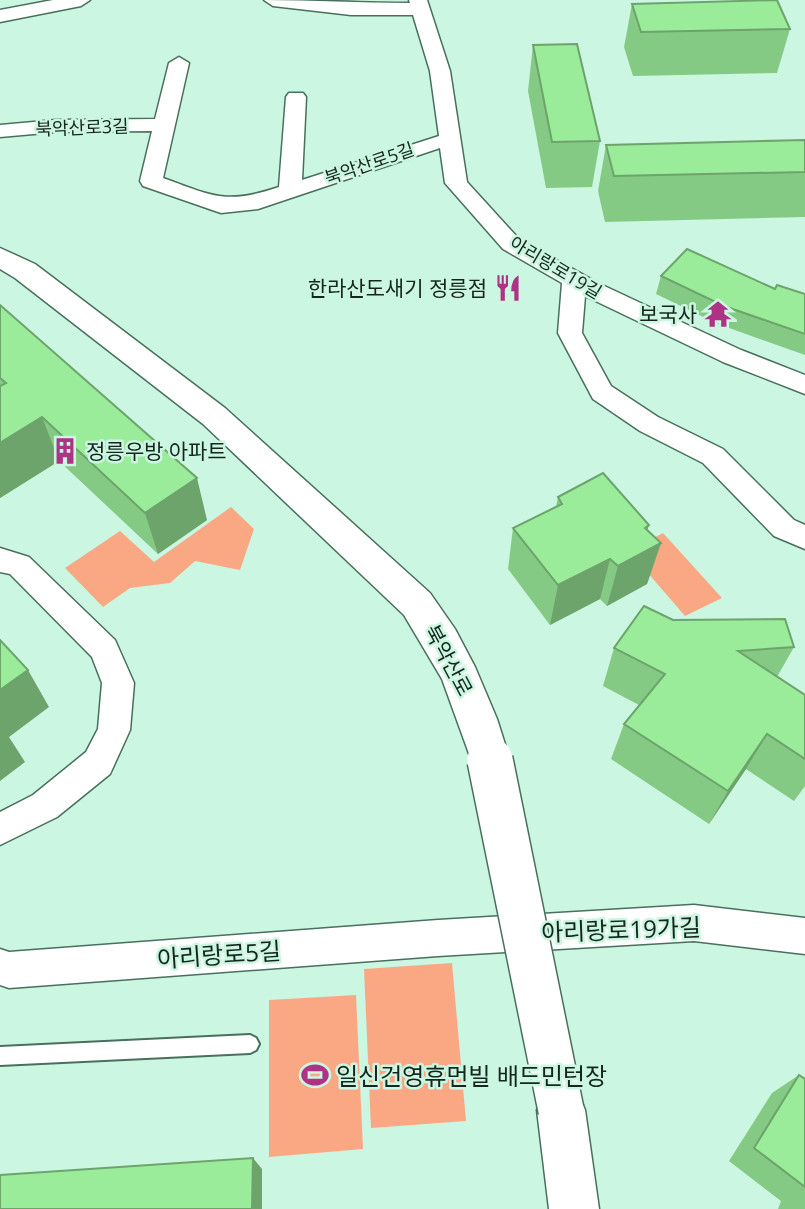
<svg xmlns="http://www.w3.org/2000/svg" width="805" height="1209" viewBox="0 0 805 1209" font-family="'Open Sans','Noto Sans KR',sans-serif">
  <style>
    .green { fill: #faa884 }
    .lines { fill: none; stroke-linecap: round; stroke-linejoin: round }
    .service-casing { stroke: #496f5e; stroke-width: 4 }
    .minor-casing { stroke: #496f5e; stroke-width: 3 }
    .tertiary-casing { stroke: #496f5e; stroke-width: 3 }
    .service { fill: #fff; fill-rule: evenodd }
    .minor { fill: #fff; fill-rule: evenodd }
    .tertiary { fill: #fff; fill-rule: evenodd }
    .tertiary-bridge-casing { stroke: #496f5e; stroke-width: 48; stroke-linecap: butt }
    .tertiary-bridge { stroke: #fff; stroke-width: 45 }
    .wall { fill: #84ca84 }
    .shaded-wall { fill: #6ca46c }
    .building { fill: #9aeb9a; stroke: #6ca46c; stroke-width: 2 }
    .labels { text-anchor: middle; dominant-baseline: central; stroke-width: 5; stroke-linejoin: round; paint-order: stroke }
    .far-street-label { font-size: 18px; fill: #16261e; stroke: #cbf6e1 }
    .poi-label { font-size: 21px; fill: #16261e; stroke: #cbf6e1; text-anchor: end }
    .street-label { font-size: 21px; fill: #16261e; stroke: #cbf6e1 }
    .near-street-label { font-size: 24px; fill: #16261e; stroke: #cbf6e1 }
    .near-poi-label { font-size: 24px; fill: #16261e; stroke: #cbf6e1; text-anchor: start }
  </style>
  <rect width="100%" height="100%" fill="#cbf6e1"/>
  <g class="green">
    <path d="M231,507L254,529L240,570L195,561L170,583L130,588L103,607L65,568L120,531L154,562Z"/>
    <path d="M663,533L722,598L685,616L629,551Z"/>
    <path d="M452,963L466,1121L371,1128L364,969Z"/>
    <path d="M356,995L363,1149L269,1157V1000Z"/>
  </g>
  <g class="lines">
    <defs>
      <path id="service" d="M250,1035L256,1038L259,1044L256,1050L250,1053L0,1065V1047Z"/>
      <g id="minor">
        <path d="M53,0H90L81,6L0,22V10Z"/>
        <path d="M264,0C313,0 361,3 410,3L409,0H427L450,71L467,182L519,239L600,284L741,350L805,375V394L723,362L585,296L582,333L611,386L658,417L723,449L794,520L805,525V549L774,536L703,463L640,431L593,399L558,333L562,283L503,249L445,183L440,148L258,209L221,213L143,186L140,181L152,131L56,132L0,137V125L56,120L155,119L169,63L179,57L189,63L163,178C213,196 225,205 279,187L286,97L289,93H303L306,97L302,180L439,136L430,71L413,15H351L273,6Z"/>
        <path d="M0,548L29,557L115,640L134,683L130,730L110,774L57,817L0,845V812L33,795L86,752L98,729L102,683L92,657L10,574L0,572Z"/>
        <path d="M694,905L805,918V954L694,941L438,956L9,988L0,985V949L9,952L438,920Z"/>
      </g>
      <g id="tertiary">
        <path d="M0,248L35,264L225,408L430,593L455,629L475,667L497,719L510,760L504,773L490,778L476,773L442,679L404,615L203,424L15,278L0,269Z"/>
        <path d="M561,1086L578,1093L585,1110L599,1209H549L537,1110L544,1093Z"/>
      </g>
    </defs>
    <use href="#service" class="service-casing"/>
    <use href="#minor" class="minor-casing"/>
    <use href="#tertiary" class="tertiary-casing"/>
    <use href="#service" class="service"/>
    <use href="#minor" class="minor"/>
    <use href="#tertiary" class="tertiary"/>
    <defs>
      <path id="tertiary-bridge" d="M490,760L561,1110"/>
    </defs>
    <use href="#tertiary-bridge" class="tertiary-bridge-casing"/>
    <use href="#tertiary-bridge" class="tertiary-bridge"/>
  </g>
  <g class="wall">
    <path d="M632,4L790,29L777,73L633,76L624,47Z"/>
    <path d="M533,45L600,141L592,187L546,188L528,91Z"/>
    <path d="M805,140V217L605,222L598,191L606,145Z"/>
    <path d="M661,276L775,289L805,294V355L718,324L656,294Z"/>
    <path d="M0,305L207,520L158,554L59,461L0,498Z"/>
    <path d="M558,497L648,530L661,543L647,584L607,606L600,599L550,625L508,569L513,528L556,507Z"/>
    <path d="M673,620L794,647L777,677L805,695V786L794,801L746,769L709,824L611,759L624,724L639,705L603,686L614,648Z"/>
    <path d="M799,1075L805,1079V1209H778L781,1201L729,1161L772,1093Z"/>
  </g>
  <g class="shaded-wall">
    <path d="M42,417L59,461L0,498V443Z"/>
    <path d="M197,478L207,520L158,554L145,513Z"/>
    <path d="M649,525L640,554L661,543L647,584L607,606L618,566L645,528Z"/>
    <path d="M610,559L600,599L550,625L558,585Z"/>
    <path d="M28,670L49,707L9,737L25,762L0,781V690Z"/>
    <path d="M767,734L746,769L709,824L728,791Z"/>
    <path d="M253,1158L262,1169V1209H252Z"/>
  </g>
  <g class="building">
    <path d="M777,0L790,29L641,32L632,4Z"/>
    <path d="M577,44L600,141L552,142L533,45Z"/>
    <path d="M805,140V172L614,176L606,145Z"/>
    <path d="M687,249L775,289L777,285L805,294V334L724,306L661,276Z"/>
    <path d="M0,305L197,478L145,513L42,417L0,443V386L6,383L0,378Z"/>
    <path d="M603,473L649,525L645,528L661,543L618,566L610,559L558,585L513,528L562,504L558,497Z"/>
    <path d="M644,606L673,620L785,619L794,647L738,651L805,695V759L767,734L728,791L624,724L665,674L614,648Z"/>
    <path d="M0,640L28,670L0,690Z"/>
    <path d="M799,1075L805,1079V1187L754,1148Z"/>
    <path d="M253,1158L252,1209H0V1175Z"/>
  </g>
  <defs>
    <symbol id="restaurant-bare" viewBox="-9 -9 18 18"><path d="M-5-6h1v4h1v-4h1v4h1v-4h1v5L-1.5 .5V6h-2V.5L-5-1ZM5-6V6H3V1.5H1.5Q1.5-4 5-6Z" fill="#af3385" stroke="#cbf6e1" stroke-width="2.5" paint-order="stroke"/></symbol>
    <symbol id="temple-bare" viewBox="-9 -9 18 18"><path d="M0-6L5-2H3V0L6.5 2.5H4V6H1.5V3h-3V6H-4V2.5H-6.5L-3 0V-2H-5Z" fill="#af3385" stroke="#cbf6e1" stroke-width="2.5" paint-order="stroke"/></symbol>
    <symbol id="building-bare" viewBox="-9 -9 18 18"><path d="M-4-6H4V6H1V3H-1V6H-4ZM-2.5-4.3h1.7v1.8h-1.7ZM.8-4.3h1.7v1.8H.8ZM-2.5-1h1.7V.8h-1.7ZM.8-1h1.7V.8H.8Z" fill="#af3385" stroke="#cbf6e1" stroke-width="2.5" paint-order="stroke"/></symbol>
    <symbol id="stadium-bare" viewBox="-9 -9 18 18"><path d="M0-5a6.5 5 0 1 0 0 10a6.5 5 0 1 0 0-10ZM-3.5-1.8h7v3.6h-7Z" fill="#af3385" stroke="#cbf6e1" stroke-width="2.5" paint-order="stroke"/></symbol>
  </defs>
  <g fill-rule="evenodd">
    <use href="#restaurant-bare" x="489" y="269" width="38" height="38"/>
    <use href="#temple-bare" x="699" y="295" width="38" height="38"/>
    <use href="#building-bare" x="46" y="432" width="38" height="38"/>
    <use href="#stadium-bare" x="296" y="1056" width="38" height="38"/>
  </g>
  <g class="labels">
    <g class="far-street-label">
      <text transform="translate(82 127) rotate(-2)">북악산로3길</text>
      <text transform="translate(369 163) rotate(-19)">북악산로5길</text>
      <text transform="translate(556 267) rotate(31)">아리랑로19길</text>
    </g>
    <g class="poi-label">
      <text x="487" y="288">한라산도새기 정릉점</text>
      <text x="697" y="314">보국사</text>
      <text x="86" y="451" text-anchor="start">정릉우방 아파트</text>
    </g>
    <g class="street-label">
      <text transform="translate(449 660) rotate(62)">북악산로</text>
    </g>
    <g class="near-street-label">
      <text transform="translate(621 929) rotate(-2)">아리랑로19가길</text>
      <text transform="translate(219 954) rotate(-4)">아리랑로5길</text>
    </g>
    <g class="near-poi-label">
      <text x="336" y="1075">일신건영휴먼빌 배드민턴장</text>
    </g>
  </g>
</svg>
